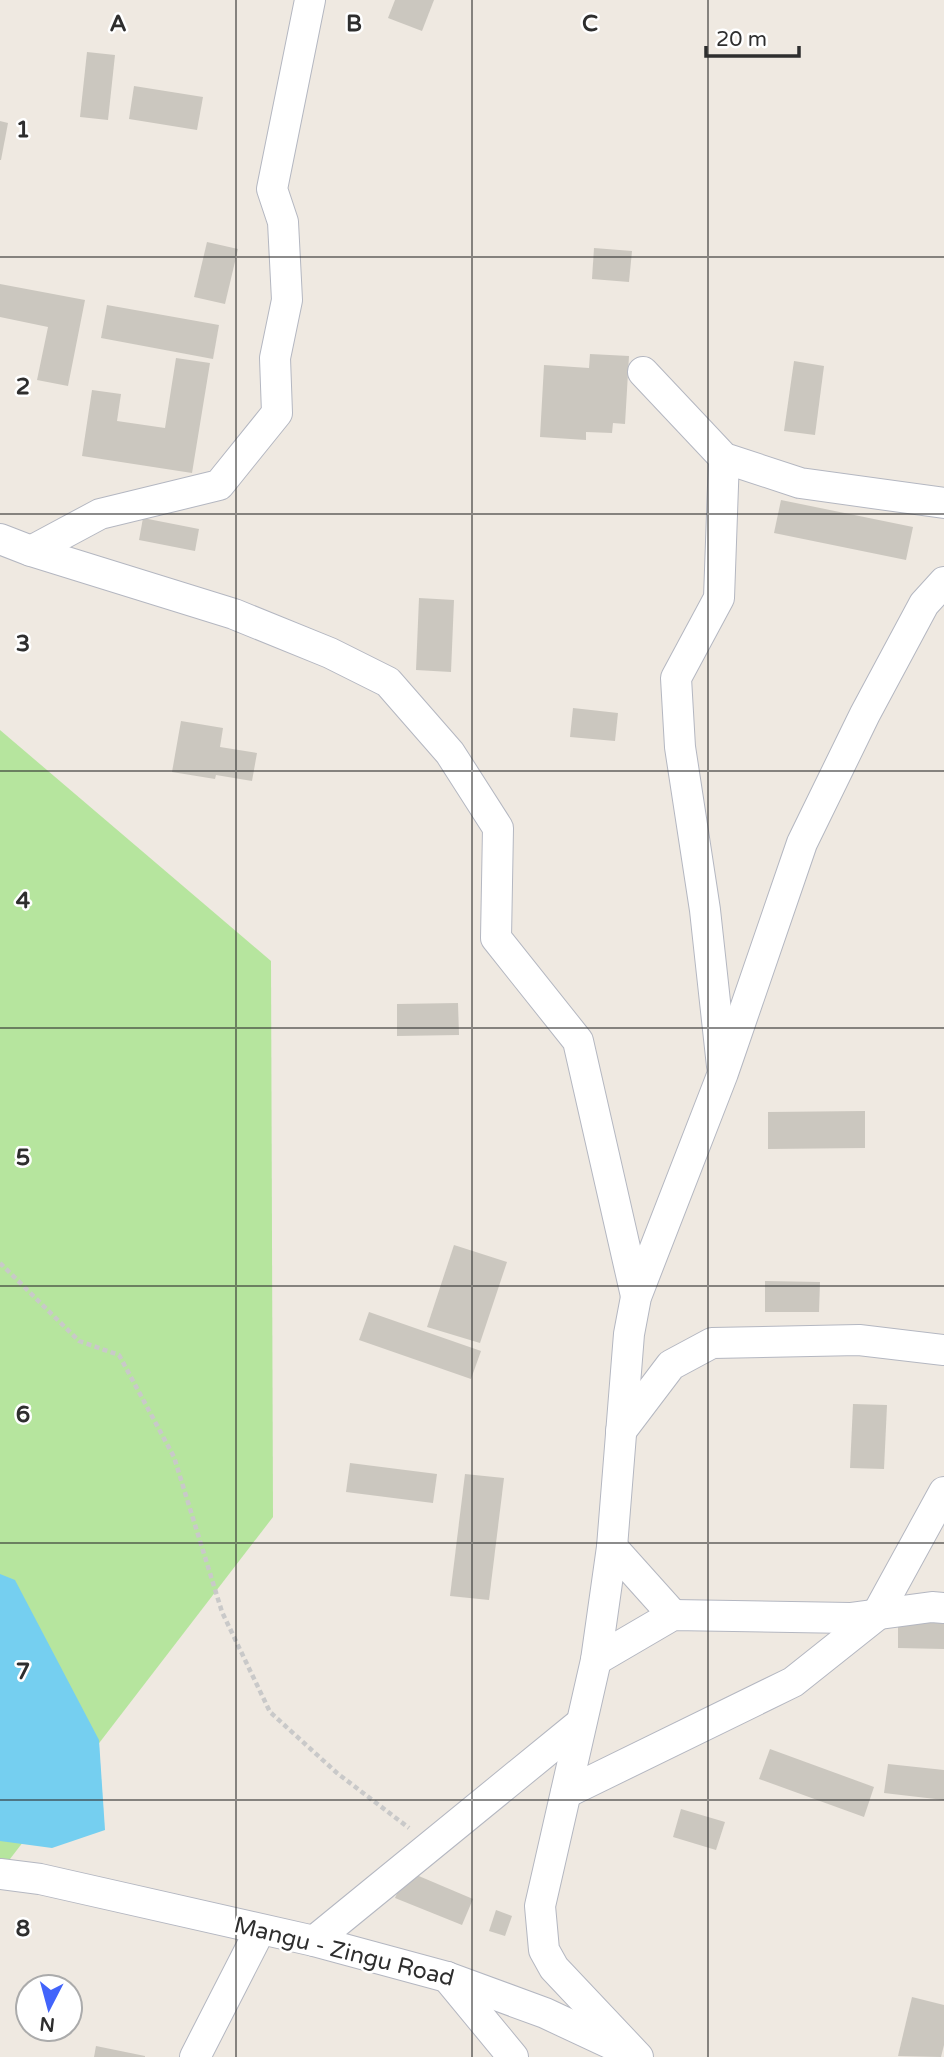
<svg xmlns="http://www.w3.org/2000/svg" width="944" height="2057" viewBox="0 0 944 2057" font-family="'Varela Round',sans-serif">
  <style>
    .green { fill: #b6e59e }
    .water { fill: #75cff0 }
    .building { fill: #cbc7bf }
    .lines { fill: none; stroke-linecap: round; stroke-linejoin: round }
    .minor-casing { stroke: #b4b7c1; stroke-width: 32 }
    .path { stroke: #c9c9c9; stroke-width: 4.5; stroke-dasharray: 5 3.5; stroke-linecap: butt }
    .minor { stroke: #fff; stroke-width: 30 }
    .grid { fill: none; stroke: #2e2e2e; stroke-width: 2; stroke-opacity: 0.55 }
    .labels { text-anchor: middle; dominant-baseline: central; stroke-width: 5; stroke-linejoin: round; paint-order: stroke }
    .street-label { font-size: 23px; fill: #2e2e2e; stroke: #fff }
    .grid-label { font-size: 23px; text-anchor: middle; font-weight: bold; fill: #2e2e2e; stroke: #fff; stroke-width: 5; stroke-linejoin: round; paint-order: stroke }
  </style>
  <rect width="100%" height="100%" fill="#efe9e1"/>
  <path class="green" d="M0,730L271,961L273,1517L0,1872Z"/>
  <path class="water" d="M0,1574L15,1580L99,1740L105,1830L52,1848L0,1841Z"/>
  <g class="building">
    <path d="M395,0H434L422,31L388,18Z"/>
    <path d="M87,52L115,55L108,120L80,117Z"/>
    <path d="M134,86L203,97L197,130L129,119Z"/>
    <path d="M0,121L8,123L1,160H0Z"/>
    <path d="M207,242L238,249L225,304L194,297Z"/>
    <path d="M594,248L632,251L629,282L592,279Z"/>
    <path d="M0,284L85,300L68,386L37,380L48,327L0,317Z"/>
    <path d="M107,305L219,325L213,359L101,338Z"/>
    <path d="M590,354L629,356L625,424L613,423L612,433L586,432V440L540,437L544,365L589,368Z"/>
    <path d="M176,358L210,363L192,473L82,456L92,390L121,394L117,421L165,428Z"/>
    <path d="M794,361L824,366L815,435L784,431Z"/>
    <path d="M781,500L913,527L906,560L774,533Z"/>
    <path d="M143,518L199,529L195,551L139,540Z"/>
    <path d="M419,598L454,600L451,672L416,670Z"/>
    <path d="M573,708L618,713L615,741L570,737Z"/>
    <path d="M181,721L223,728L220,747L257,753L252,781L216,775L215,779L172,772Z"/>
    <path d="M458,1003L459,1035L397,1036V1004Z"/>
    <path d="M865,1111V1148L768,1149V1112Z"/>
    <path d="M454,1245L507,1262L480,1343L427,1327Z"/>
    <path d="M765,1281L820,1282L819,1312H765Z"/>
    <path d="M369,1312L481,1351L471,1379L359,1340Z"/>
    <path d="M853,1404L887,1405L884,1469L850,1468Z"/>
    <path d="M350,1463L437,1474L433,1503L346,1492Z"/>
    <path d="M465,1474L504,1478L489,1600L450,1596Z"/>
    <path d="M898,1618H944V1649L898,1648Z"/>
    <path d="M770,1749L874,1787L864,1817L759,1779Z"/>
    <path d="M888,1764L944,1770V1800L884,1793Z"/>
    <path d="M681,1809L725,1822L716,1850L673,1837Z"/>
    <path d="M407,1871L473,1899L462,1925L395,1898Z"/>
    <path d="M496,1910L512,1916L505,1936L489,1931Z"/>
    <path d="M912,1997L944,2005V2045L941,2057L898,2056Z"/>
    <path d="M96,2046L145,2056V2057H94Z"/>
  </g>
  <g class="lines">
    <defs>
      <g id="minor">
        <path d="M643,372L724,458L800,483L944,503"/>
        <path d="M0,539L31,551L234,614L330,653L388,682L450,753L498,828L496,938L578,1041L636,1296"/>
        <path d="M31,551L100,514L219,485L277,413L275,358L287,300L283,222L272,189L310,0"/>
        <path d="M722,1066L705,910L680,747L676,678L719,598L724,458"/>
        <path d="M621,1431L671,1365L712,1343L859,1340L944,1350"/>
        <path d="M612,1547L673,1615"/>
        <path d="M596,1660L673,1615L850,1618L932,1607L944,1608"/>
        <path d="M566,1793L793,1682L876,1616L944,1492"/>
        <path d="M0,1874L40,1879L314,1941L447,1977L545,2013L622,2049"/>
        <path d="M314,1941L581,1723"/>
        <path d="M447,1977L513,2057"/>
        <path d="M195,2057L260,1930"/>
        <path d="M638,2057L554,1968L544,1950L540,1906L596,1660L612,1547L629,1334L636,1297L723,1073L802,843L865,714L924,604L944,582"/>
      </g>
    </defs>
    <use href="#minor" class="minor-casing"/>
    <path class="path" d="M0,1263L79,1341L119,1355L174,1457L222,1612L270,1712L337,1773L409,1828"/>
    <use href="#minor" class="minor"/>
  </g>
  <path class="grid" d="M236,0V2057M472,0V2057M708,0V2057M0,257H944M0,514H944M0,771H944M0,1028H944M0,1286H944M0,1543H944M0,1800H944"/>
  <g class="labels">
    <g class="street-label">
      <text transform="translate(344 1952) rotate(14)">Mangu - Zingu Road</text>
    </g>
  </g>
  <g class="grid-label">
    <text x="118" y="31">A</text>
    <text x="354" y="31">B</text>
    <text x="590" y="31">C</text>
    <text x="23" y="137">1</text>
    <text x="23" y="394">2</text>
    <text x="23" y="651">3</text>
    <text x="23" y="908">4</text>
    <text x="23" y="1165">5</text>
    <text x="23" y="1422">6</text>
    <text x="23" y="1679">7</text>
    <text x="23" y="1936">8</text>
  </g>
  <g transform="translate(49 2008) rotate(186)"><circle r="33" fill="#ffffff" stroke="#ababab" stroke-width="2"/>
  <path d="M0-5L12 26L0 18L-12 26Z" fill="#4264fb"/>
  <text y="-10" font-size="19" font-weight="bold" text-anchor="middle" fill="#2e2e2e">N</text>
  </g>
  <path d="M706 46v10h93v-10" fill="none" stroke="#2e2e2e" stroke-width="3.5"/>
  <text x="716" y="46" font-size="21" fill="#2e2e2e" stroke="#ffffff" stroke-width="5" paint-order="stroke">20 m</text>
</svg>
